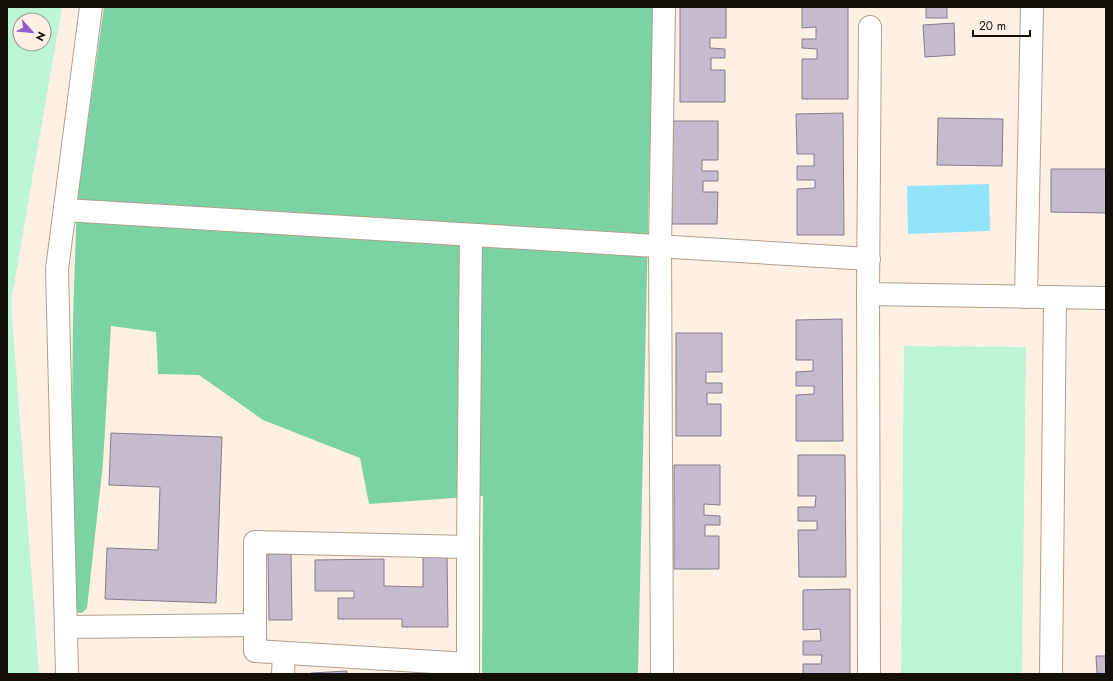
<svg xmlns="http://www.w3.org/2000/svg" width="1113" height="681" viewBox="0 0 1113 681" font-family="Jost,sans-serif">
  <style>
    .green { fill: #bbf5d3; fill-rule: evenodd }
    .forest { fill: #7bd2a3 }
    .water { fill: #92e4fd }
    .building { fill: #c5bace; stroke: #867c8e }
    .lines { fill: none; stroke-linecap: round; stroke-linejoin: round }
    .minor-casing { stroke: #b09f90; stroke-width: 24 }
    .minor { stroke: #fff; stroke-width: 22 }
  </style>
  <rect width="100%" height="100%" fill="#fff0e3"/>
  <g class="green">
    <path d="M7,7H62L11,302L39,674H7ZM20,20H44V44H20Z"/>
    <path d="M904,346L1026,347L1022,674H901Z"/>
  </g>
  <path class="forest" d="M104,7H653L638,674H482L483,496L369,504L360,458L263,420L199,375L158,374L156,332L111,326L103,463L87,608L82,613L72,612L70,604L73,319L77,200Z"/>
  <path class="water" d="M989,184L990,231L908,234L907,186Z"/>
  <g class="building">
    <path d="M680,7H726V38H710V48L725,49V58H711V70H725V102H680Z"/>
    <path d="M802,7H848V99H802V59H817V49L802,48V39H816V27L802,28Z"/>
    <rect x="926" y="7" width="21" height="11"/>
    <path d="M954,23L955,55L925,57L923,25Z"/>
    <path d="M843,113L844,235H797V189L815,188V180H797V166H814V154H797L796,114Z"/>
    <path d="M938,118L1003,119L1002,166L937,165Z"/>
    <path d="M673,121H718V160H702V171H718V181H703V192H718L717,224H672Z"/>
    <path d="M1051,169H1106V213L1051,212Z"/>
    <path d="M842,319L843,441H796V395L814,394V386H796V372L813,371V360H796V320Z"/>
    <path d="M676,333H722V372H706V383H722V393H707V404H721V436H676Z"/>
    <path d="M111,433L222,437L216,603L105,599L107,548L158,550L160,487L109,485Z"/>
    <path d="M798,455H845L846,577H799L798,530H817V521H798V507H815L816,496H798Z"/>
    <path d="M674,465H720V505L704,504V515L720,516V525H705V536H719V569H674Z"/>
    <path d="M268,554H291L292,620H269Z"/>
    <path d="M423,555H447L448,627H402V619H338V598H354V591H315V560L384,559V586L423,587Z"/>
    <path d="M850,589V674H803V664H821L822,655H803V641H821L820,629L803,630V590Z"/>
    <path d="M1096,656H1106V674H1097Z"/>
    <rect x="413" y="670" width="32" height="4"/>
    <path d="M347,671V674H311V673Z"/>
  </g>
  <g class="lines">
    <defs>
      <g id="minor">
        <path d="M65,210L869,259"/>
        <path d="M868,294L870,27"/>
        <path d="M1026,297L1032,7"/>
        <path d="M468,547L471,235"/>
        <path d="M66,627L255,625"/>
        <path d="M67,674L57,269L91,7"/>
        <path d="M283,674L284,653"/>
        <path d="M468,674V547L255,542V651L468,664"/>
        <path d="M662,674L660,246L664,7"/>
        <path d="M869,674L868,294L1106,298"/>
        <path d="M1051,674L1055,297"/>
      </g>
    </defs>
    <use href="#minor" class="minor-casing"/>
    <use href="#minor" class="minor"/>
  </g>
  <rect width="1113" height="681" fill="none" stroke="#150f09" stroke-width="16"/>
  <g transform="translate(32 32) rotate(117)"><circle r="19" fill="#fff0e3" stroke="#a1968c"/>
  <path d="M0-3L7 15L0 10L-7 15Z" fill="#9458cf"/>
  <text y="-6" font-size="11" font-weight="bold" text-anchor="middle" fill="#150f09">N</text>
  </g>
  <path d="M973 30v6h57v-6" fill="none" stroke="#150f09" stroke-width="2"/>
  <text x="979" y="30" font-size="12" fill="#150f09" stroke="#fff0e3" stroke-width="3" paint-order="stroke">20 m</text>
</svg>
